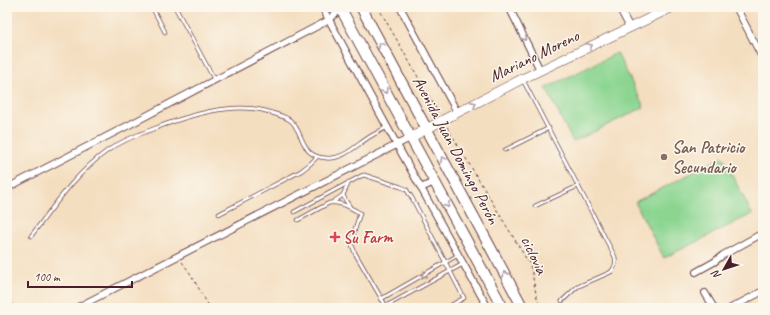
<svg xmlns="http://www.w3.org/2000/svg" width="770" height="315" viewBox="0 0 770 315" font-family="Caveat,sans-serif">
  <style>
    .green { fill: #8bd591; stroke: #6a7a5e }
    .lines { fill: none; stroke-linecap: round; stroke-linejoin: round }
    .lane-casing { stroke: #643c41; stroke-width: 4.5 }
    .street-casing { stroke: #643c41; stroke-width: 8 }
    .secondary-casing { stroke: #643c41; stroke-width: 10 }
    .primary-casing { stroke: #643c41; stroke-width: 12 }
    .path { stroke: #643c41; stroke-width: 1; stroke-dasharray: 3 3; stroke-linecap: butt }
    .lane { stroke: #fff; stroke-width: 3 }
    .street { stroke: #fff; stroke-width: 6 }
    .secondary { stroke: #fff; stroke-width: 9 }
    .primary { stroke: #fff; stroke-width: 10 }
    .oneway { stroke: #ae9aa0 }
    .education-dot { fill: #8d6e63; stroke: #fbf7ec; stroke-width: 1.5 }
    .health-dot { fill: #e0444e; stroke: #fbf7ec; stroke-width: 1.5 }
    .labels { text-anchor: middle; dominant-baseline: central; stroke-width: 3; stroke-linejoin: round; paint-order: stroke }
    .street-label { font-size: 17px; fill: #4a1f2b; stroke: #fbf7ec }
    .education-label { font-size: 17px; font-weight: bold; fill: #785e54; stroke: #fbf7ec; text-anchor: start }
    .health-label { font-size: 17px; font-weight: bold; fill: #be3a42; stroke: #fbf7ec; text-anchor: start }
  </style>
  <rect width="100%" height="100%" fill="#fbf7ec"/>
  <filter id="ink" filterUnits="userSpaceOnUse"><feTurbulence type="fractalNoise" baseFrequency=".025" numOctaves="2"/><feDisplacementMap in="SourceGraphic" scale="8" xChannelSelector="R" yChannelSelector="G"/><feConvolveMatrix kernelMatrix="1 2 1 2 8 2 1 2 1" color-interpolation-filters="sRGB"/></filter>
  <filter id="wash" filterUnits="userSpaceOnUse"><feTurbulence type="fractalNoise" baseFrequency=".012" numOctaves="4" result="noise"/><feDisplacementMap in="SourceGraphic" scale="16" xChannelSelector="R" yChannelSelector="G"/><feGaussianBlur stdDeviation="0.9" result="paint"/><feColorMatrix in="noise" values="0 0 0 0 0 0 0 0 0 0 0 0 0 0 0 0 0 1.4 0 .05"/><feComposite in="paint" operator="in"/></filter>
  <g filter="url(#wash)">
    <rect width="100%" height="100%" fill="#f4dec0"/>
    <g class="green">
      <path d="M617,53L644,107L573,142L546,88Z"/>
      <path d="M723,157L752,214L664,258L635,202Z"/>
    </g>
  </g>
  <g filter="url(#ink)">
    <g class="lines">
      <defs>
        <g id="lane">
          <path d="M152,7L165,32"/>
          <path d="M175,7L214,79"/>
          <path d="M523,80L615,257C616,264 615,267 611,272L577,287L562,301"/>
          <path d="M505,150L549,128"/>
          <path d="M343,195L346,201L350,207"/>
          <path d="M333,202L343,195L349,182"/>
          <path d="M535,206L578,186"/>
          <path d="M294,212L361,176L364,175L401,187L406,189L412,198L464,298L446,308"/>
          <path d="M219,214L301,171L310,164L317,157"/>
          <path d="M298,220L329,203C340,201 351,208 360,213L352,239V245L355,253L387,308"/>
          <path d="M31,236C54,206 76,173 107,151C120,142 134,136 148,131C183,117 235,99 272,113C278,115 287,117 291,121C294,123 296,128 298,131C305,146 307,157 326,158C344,160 357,144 371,136C376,133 382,130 387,127"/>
          <path d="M381,299L458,255"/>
          <path d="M386,306L463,264"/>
        </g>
        <g id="street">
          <path d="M322,7L397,145L488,308"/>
          <path d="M400,7L457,112"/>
          <path d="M509,7L540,70"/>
          <path d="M619,7L630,28"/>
          <path d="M736,7L763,59"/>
          <path d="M7,188L127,126L329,20L336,13L339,7"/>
          <path d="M421,188L434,182"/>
          <path d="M696,272L714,262L723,255L763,233"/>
          <path d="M705,293L714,308"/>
          <path d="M7,302L10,308"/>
          <path d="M76,308L410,138"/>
          <path d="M731,308L763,291"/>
        </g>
        <path id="secondary" d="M410,138L443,120L522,79L673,7"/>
        <g id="primary">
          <path d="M340,7L503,308"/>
          <path d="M361,7L523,308"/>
        </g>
      </defs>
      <use href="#lane" class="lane-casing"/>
      <use href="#street" class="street-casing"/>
      <use href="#secondary" class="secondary-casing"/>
      <use href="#primary" class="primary-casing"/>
      <g class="path">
        <path d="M378,7L438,112"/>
        <path d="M447,127L530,265C534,279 535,294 540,308"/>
        <path d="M182,262L190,273L210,308"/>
      </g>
      <use href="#lane" class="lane"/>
      <use href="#street" class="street"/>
      <use href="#secondary" class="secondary"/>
      <use href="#primary" class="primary"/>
    </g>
    <defs><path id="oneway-chevron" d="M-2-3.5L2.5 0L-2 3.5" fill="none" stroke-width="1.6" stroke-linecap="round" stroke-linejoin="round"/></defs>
    <g class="oneway">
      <use href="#oneway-chevron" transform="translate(524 38) rotate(64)"/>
      <use href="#oneway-chevron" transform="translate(381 45) rotate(-119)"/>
      <use href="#oneway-chevron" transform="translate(590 46) rotate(-25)"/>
      <use href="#oneway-chevron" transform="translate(385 91) rotate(61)"/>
      <use href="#oneway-chevron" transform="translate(474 104) rotate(-27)"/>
      <use href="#oneway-chevron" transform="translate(443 159) rotate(-118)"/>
      <use href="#oneway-chevron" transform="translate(447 205) rotate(62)"/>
      <use href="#oneway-chevron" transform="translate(505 274) rotate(-118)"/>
      <use href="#oneway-chevron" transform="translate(424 275) rotate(151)"/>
    </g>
  </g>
  <circle class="education-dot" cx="664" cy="157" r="4"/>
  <path class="health-dot" d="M333 231h4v4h4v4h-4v4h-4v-4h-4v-4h4z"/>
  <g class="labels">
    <g class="street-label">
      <text transform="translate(534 56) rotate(-26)">Mariano Moreno</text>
      <text transform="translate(456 150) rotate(62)">Avenida Juan Domingo Perón</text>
      <text transform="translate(534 255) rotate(65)">ciclovia</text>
    </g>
    <g class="education-label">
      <text x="672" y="147">San Patricio<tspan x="672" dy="20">Secundario</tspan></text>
    </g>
    <g class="health-label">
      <text x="343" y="237">Su Farm</text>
    </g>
  </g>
  <rect width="770" height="315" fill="none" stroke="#fbf7ec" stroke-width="24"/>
  <g transform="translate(724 269) rotate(231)" stroke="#fbf7ec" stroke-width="3" paint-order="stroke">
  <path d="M0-3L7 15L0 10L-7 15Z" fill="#4a1f2b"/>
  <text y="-6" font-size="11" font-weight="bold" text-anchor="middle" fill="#4a1f2b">N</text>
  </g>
  <path d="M28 281v6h104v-6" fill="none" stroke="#4a1f2b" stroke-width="2"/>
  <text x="34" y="281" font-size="12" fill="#4a1f2b" stroke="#fbf7ec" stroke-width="3" paint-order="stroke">100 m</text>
</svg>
